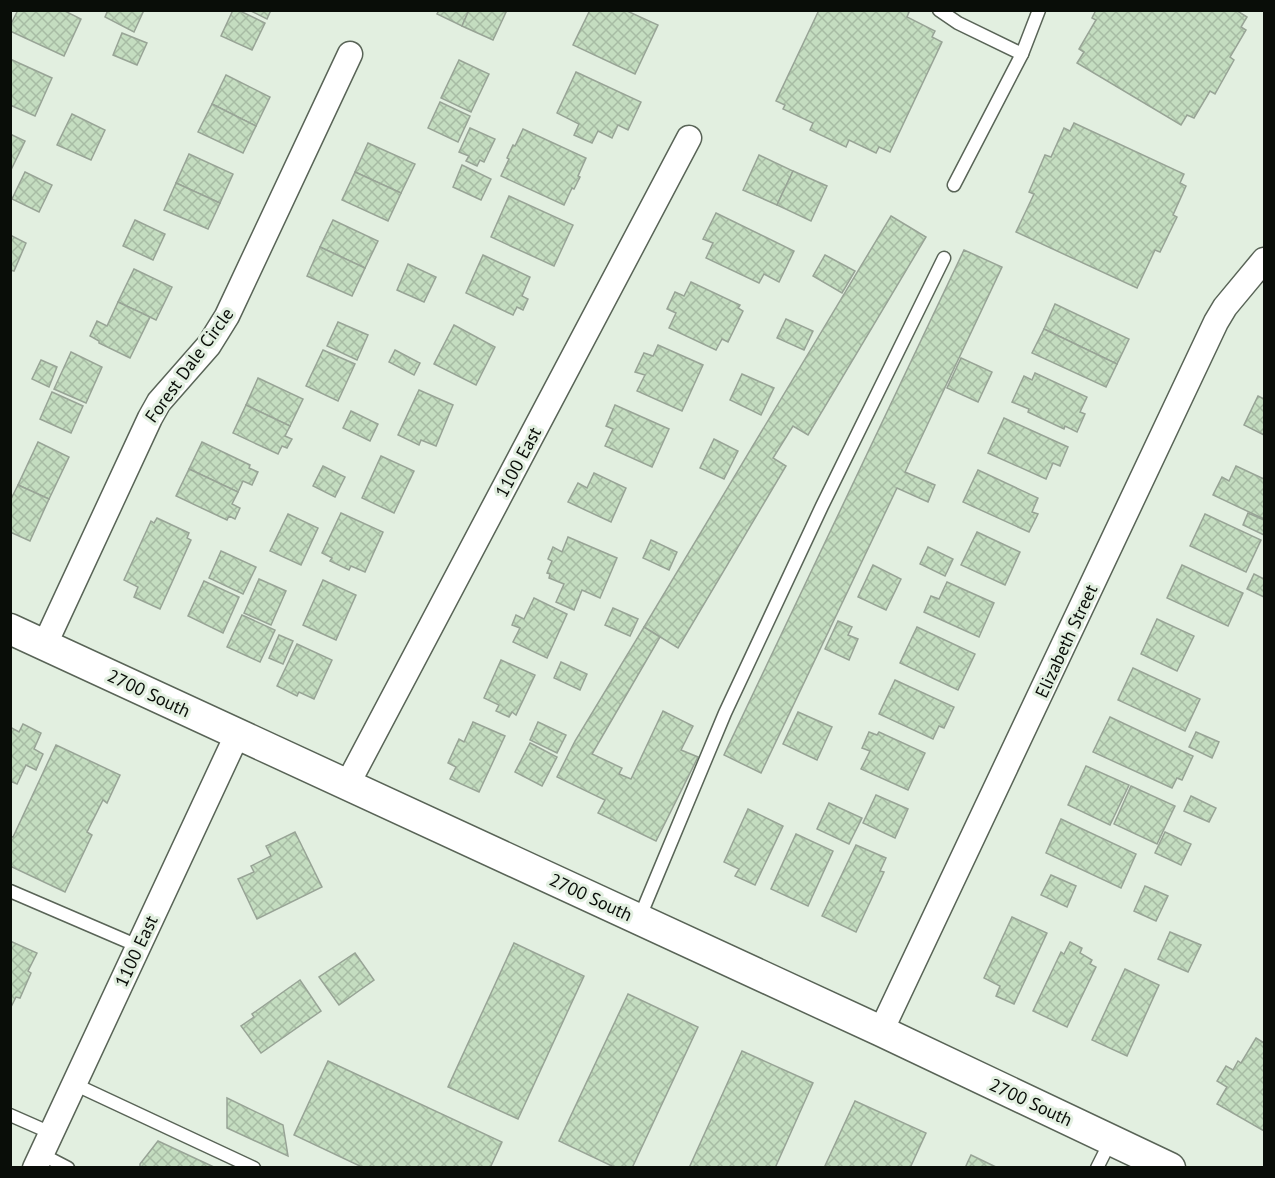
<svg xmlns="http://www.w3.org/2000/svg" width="1275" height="1178" viewBox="0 0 1275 1178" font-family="'PT Sans',sans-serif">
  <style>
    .building { fill: url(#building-cross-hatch); stroke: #98a496; stroke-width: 1.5 }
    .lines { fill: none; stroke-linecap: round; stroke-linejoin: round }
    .service-casing { stroke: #596457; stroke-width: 15 }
    .minor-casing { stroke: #596457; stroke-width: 27 }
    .tertiary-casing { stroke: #596457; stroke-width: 33 }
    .service { stroke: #fff; stroke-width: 12 }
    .minor { stroke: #fff; stroke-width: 24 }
    .tertiary { stroke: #fff; stroke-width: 30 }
    .labels { text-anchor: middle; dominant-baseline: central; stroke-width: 6; stroke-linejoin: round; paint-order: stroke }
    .street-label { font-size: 18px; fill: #090d08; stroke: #e2efe0 }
  </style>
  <defs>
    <pattern id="building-cross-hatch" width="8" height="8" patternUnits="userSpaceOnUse" patternTransform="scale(1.5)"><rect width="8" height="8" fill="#c4ddc0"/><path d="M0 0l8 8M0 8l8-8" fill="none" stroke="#a7bca4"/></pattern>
  </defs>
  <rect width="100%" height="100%" fill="#e2efe0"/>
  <g class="building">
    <path d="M18,10H63L81,19L64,56L10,31V26Z"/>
    <path d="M108,10H144L134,32L105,17Z"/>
    <path d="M233,10H238L265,23L252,50L221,36Z"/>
    <path d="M249,10H271L267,19Z"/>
    <path d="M439,10H469L462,26L437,14Z"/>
    <path d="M469,10H507L493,40L462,26Z"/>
    <path d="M590,10H625L658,25L635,74L573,45Z"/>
    <path d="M819,10H905L909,12L907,17L935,31L932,37L942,42L890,152L879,147L876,153L849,140L846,147L810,130L813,123L783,109L785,105L776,101Z"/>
    <path d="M1096,10H1236L1247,17L1241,27L1246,30L1230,57L1234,60L1215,94L1210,91L1194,118L1187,115L1181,125L1077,63L1084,52L1079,49L1096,20L1092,18Z"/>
    <path d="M122,33L147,43L137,65L113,55Z"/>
    <path d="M10,59L52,78L35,116L10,105Z"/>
    <path d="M459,60L489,74L471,112L441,98Z"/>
    <path d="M576,72L641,102L628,130L618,125L612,138L598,131L592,143L574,135L579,124L557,113Z"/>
    <path d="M226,75L270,97L256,126L212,104Z"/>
    <path d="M440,102L470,116L458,142L428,128Z"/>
    <path d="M212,104L256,126L243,153L198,132Z"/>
    <path d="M72,114L105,130L91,160L57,145Z"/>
    <path d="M1074,123L1184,174L1180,183L1186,186L1173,215L1177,217L1160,252L1155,250L1137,288L1016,232L1034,194L1029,192L1045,155L1051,157L1064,128L1070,131Z"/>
    <path d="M470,128L495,139L484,162L480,160L477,166L466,161L469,156L459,152Z"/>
    <path d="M523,129L586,158L578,176L580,177L574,189L572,188L564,205L501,176L509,159L507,158L513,145L515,146Z"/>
    <path d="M10,134L25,141L10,172Z"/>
    <path d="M368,143L415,164L401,193L355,172Z"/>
    <path d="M189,154L233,174L220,203L176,183Z"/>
    <path d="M759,155L793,171L777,205L743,190Z"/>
    <path d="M462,165L491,179L481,200L453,187Z"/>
    <path d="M793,171L827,186L811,221L777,205Z"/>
    <path d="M25,172L52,185L39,212L12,199Z"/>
    <path d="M355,172L401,193L388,221L342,200Z"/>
    <path d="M176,183L220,203L208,229L164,210Z"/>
    <path d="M509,196L573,225L554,266L491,237Z"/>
    <path d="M716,213L794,251L779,282L764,274L759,283L706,258L713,243L703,239Z"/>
    <path d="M891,216L926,237L808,435L793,426L773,458L786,466L678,648L644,627Z"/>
    <path d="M135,220L165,234L153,260L123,246Z"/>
    <path d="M333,220L378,241L365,268L320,247Z"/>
    <path d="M10,235L26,243L14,271L10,270Z"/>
    <path d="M320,247L365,268L352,296L307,276Z"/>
    <path d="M964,250L1002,267L905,472L935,485L928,502L897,488L761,773L724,755Z"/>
    <path d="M483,255L530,277L522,296L528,299L523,310L517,307L513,315L466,293Z"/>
    <path d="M825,255L855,271L842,293L813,276Z"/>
    <path d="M408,264L436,277L424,302L397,290Z"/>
    <path d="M134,269L172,287L156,320L118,302Z"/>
    <path d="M691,282L740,305L738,308L743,311L728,342L722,339L716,350L669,328L676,313L667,309L675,292L684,296Z"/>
    <path d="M118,302L150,317L130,358L99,343V341L90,336L97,321L107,326Z"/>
    <path d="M1055,304L1129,339L1117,364L1044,329Z"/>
    <path d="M786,319L813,331L804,350L777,338Z"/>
    <path d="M338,322L368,335L357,360L327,346Z"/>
    <path d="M454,325L495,347L476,385L434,364Z"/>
    <path d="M1044,329L1117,364L1106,387L1032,353Z"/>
    <path d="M658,345L703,365L682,411L637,391L645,375L635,372L644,353L653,356Z"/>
    <path d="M323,350L355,364L338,401L306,386Z"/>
    <path d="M395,350L420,363L414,375L389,362Z"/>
    <path d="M71,352L102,367L86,403L54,389Z"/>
    <path d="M961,358L992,372L978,402L947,388Z"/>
    <path d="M41,360L57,367L49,387L32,379Z"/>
    <path d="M1035,373L1087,397L1080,412L1085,414L1077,432L1065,426L1064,429L1028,412L1029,409L1012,402L1024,376L1032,380Z"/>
    <path d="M742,374L774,388L761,415L730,400Z"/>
    <path d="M258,378L303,399L290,426L246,405Z"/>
    <path d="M419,390L453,405L436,446L421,440L419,445L398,435Z"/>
    <path d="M52,392L83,406L71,433L40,419Z"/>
    <path d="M1258,396L1264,399V435L1244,425Z"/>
    <path d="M246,405L290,426L285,436L292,439L287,448L282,446L278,454L233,433Z"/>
    <path d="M615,405L669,429L652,467L605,446L613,429L606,426Z"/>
    <path d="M351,411L378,424L370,441L343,428Z"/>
    <path d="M1004,418L1068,447L1060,466L1053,463L1046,479L988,453Z"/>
    <path d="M714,439L738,451L724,479L700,468Z"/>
    <path d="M38,442L69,457L49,499L18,485Z"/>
    <path d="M202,442L250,465L249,468L258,472L252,485L243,481L238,492L189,469Z"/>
    <path d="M381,456L414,471L394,513L362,498Z"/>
    <path d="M323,466L345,477L335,497L313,486Z"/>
    <path d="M1236,466L1264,479V519L1213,495L1222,477L1229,481Z"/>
    <path d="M189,469L238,492L232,504L240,508L235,519L229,516L227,520L176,496Z"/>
    <path d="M978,470L1038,498L1032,512L1038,514L1029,532L963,502Z"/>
    <path d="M594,473L626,488L611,522L568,502L578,483L587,488Z"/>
    <path d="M18,485L49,499L30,541L10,532V501Z"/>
    <path d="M341,513L383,532L365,572L351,566L349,570L330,561L332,558L322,553Z"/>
    <path d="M1248,513L1264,520V535L1243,525Z"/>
    <path d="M288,514L318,528L301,565L270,551Z"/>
    <path d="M1205,514L1261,540L1246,572L1190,546Z"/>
    <path d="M157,518L189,533L187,538L191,540L160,609L134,597L138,587L124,580L151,521L154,523Z"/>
    <path d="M977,532L1020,552L1005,585L961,565Z"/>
    <path d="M568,537L617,558L600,598L582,590L574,610L556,602L564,584L549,578L550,574L547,573L552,561L548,559L553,547L562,552Z"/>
    <path d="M651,540L677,552L669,570L643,558Z"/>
    <path d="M928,547L953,559L945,576L920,564Z"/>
    <path d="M221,551L256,567L243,594L209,578Z"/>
    <path d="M873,565L901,579L886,610L858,597Z"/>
    <path d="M1182,565L1243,593L1228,626L1167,598Z"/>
    <path d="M1254,574L1264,579V597L1247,589Z"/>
    <path d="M259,579L286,591L271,625L244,613Z"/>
    <path d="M323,580L356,595L336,640L303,625Z"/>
    <path d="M204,581L239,597L223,633L188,616Z"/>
    <path d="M947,582L994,603L979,637L924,612L931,596L939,599Z"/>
    <path d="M534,598L567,614L547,658L513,642L520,628L512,625L516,615L524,619Z"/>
    <path d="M613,608L638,619L630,636L605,625Z"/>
    <path d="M242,615L275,630L260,662L227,647Z"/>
    <path d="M1157,619L1194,636L1177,671L1141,654Z"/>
    <path d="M838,621L852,627L848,635L858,639L849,660L825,649Z"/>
    <path d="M644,627L660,637L592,754L622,768L619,774L631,779L663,711L693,726L681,750L698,757L656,841L598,813L605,800L557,777L575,741Z"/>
    <path d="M917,627L975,654L958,690L900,663Z"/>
    <path d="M279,635L293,641L283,664L269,658Z"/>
    <path d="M297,644L332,660L314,699L299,692L297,696L277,686Z"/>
    <path d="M501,660L535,675L516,715L512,712L509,717L496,711L499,705L484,698Z"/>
    <path d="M561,662L587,674L580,690L554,678Z"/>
    <path d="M1133,668L1200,699L1185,731L1118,700Z"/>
    <path d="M895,680L954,707L944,728L939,726L933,739L879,714Z"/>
    <path d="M798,712L832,727L817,760L783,744Z"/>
    <path d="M1110,717L1193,756L1182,780L1177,778L1172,788L1093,752Z"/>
    <path d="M473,722L505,736L479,792L450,779L456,767L448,763L459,739L464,742Z"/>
    <path d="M538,722L566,735L557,753L530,740Z"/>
    <path d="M23,724L41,733L34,749L43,754L36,770L26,765L17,784L10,781V727L19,732Z"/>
    <path d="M869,732L877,735L879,732L925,753L908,790L861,769L870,751L862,748Z"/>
    <path d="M1196,732L1219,742L1212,758L1189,747Z"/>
    <path d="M530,743L557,757L542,786L515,772Z"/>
    <path d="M56,745L120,775L107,803L103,800L87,832L92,835L65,892L10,866V836L13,837Z"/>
    <path d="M1086,766L1129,785L1110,825L1068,805Z"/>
    <path d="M1131,786L1175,806L1157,844L1114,824Z"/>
    <path d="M876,795L908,809L895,838L863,823Z"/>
    <path d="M1191,796L1216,808L1209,822L1184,811Z"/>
    <path d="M829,803L862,818L849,844L817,829Z"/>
    <path d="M748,809L783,826L755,885L735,876L739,869L724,862Z"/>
    <path d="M1061,819L1136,854L1121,888L1046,853Z"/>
    <path d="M295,832L322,887L257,919L238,879L254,872L251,866L271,856L266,846Z"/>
    <path d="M1165,832L1191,844L1181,865L1155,853Z"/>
    <path d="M796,834L833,851L808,906L771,889Z"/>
    <path d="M856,845L886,858L880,871L884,872L856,932L822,916Z"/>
    <path d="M1051,875L1076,886L1067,907L1041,895Z"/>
    <path d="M1145,886L1168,896L1156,921L1134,911Z"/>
    <path d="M1012,917L1047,933L1014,1004L996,996L1000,986L984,978Z"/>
    <path d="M1170,932L1201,945L1188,972L1158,959Z"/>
    <path d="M10,941L37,953L28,971L31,973L20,998L16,997L10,1009Z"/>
    <path d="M1070,942L1082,948L1080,953L1092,960L1090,964L1096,967L1067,1027L1033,1011L1061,952L1064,954Z"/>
    <path d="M514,943L584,976L518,1119L448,1087Z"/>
    <path d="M355,953L374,980L339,1005L319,977Z"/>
    <path d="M1125,969L1159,985L1127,1056L1092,1040Z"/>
    <path d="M300,980L321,1011L261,1053L241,1026L254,1017L252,1014Z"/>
    <path d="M628,994L698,1027L632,1168H616L559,1141Z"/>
    <path d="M1256,1038L1264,1043V1131L1217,1104L1227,1087L1217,1081L1226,1066L1233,1070L1238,1061L1241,1063Z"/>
    <path d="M742,1051L813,1083L775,1168H689Z"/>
    <path d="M328,1061L502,1142L490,1168H364L294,1135Z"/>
    <path d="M227,1098L283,1125L288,1156L227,1128Z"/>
    <path d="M855,1101L926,1133L910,1168H824Z"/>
    <path d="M158,1141L216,1168H140V1164Z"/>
    <path d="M971,1155L998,1168H965Z"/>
  </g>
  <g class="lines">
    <defs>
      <g id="service">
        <path d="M939,10L958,23L1022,54"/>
        <path d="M954,185L1022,54L1039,10"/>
        <path d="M10,891L138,946"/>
        <path d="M639,919L725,713L822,506L944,258"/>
        <path d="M74,1084L254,1168"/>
        <path d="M10,1115L51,1133"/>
        <path d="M41,1154L68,1168"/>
        <path d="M1097,1168L1111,1140"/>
      </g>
      <g id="minor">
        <path d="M45,644L150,418L159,402L209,345L227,316L350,54"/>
        <path d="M347,785L689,138"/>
        <path d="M881,1031L1216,322L1225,307L1264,260"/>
        <path d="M35,1168L237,735"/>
      </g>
      <path id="tertiary" d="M10,629L881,1031L1170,1168"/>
    </defs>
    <use href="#service" class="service-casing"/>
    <use href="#minor" class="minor-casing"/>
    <use href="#tertiary" class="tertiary-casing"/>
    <use href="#service" class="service"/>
    <use href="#minor" class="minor"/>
    <use href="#tertiary" class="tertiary"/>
  </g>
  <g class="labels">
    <g class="street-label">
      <text transform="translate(189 365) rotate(-54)">Forest Dale Circle</text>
      <text transform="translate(518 462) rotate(-62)">1100 East</text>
      <text transform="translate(1066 641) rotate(-65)">Elizabeth Street</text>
      <text transform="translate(149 693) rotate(25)">2700 South</text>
      <text transform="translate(591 897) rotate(25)">2700 South</text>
      <text transform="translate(136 951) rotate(-65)">1100 East</text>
      <text transform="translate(1031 1102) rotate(25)">2700 South</text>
    </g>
  </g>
  <rect width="1275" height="1178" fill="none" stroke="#090d08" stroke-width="24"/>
</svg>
